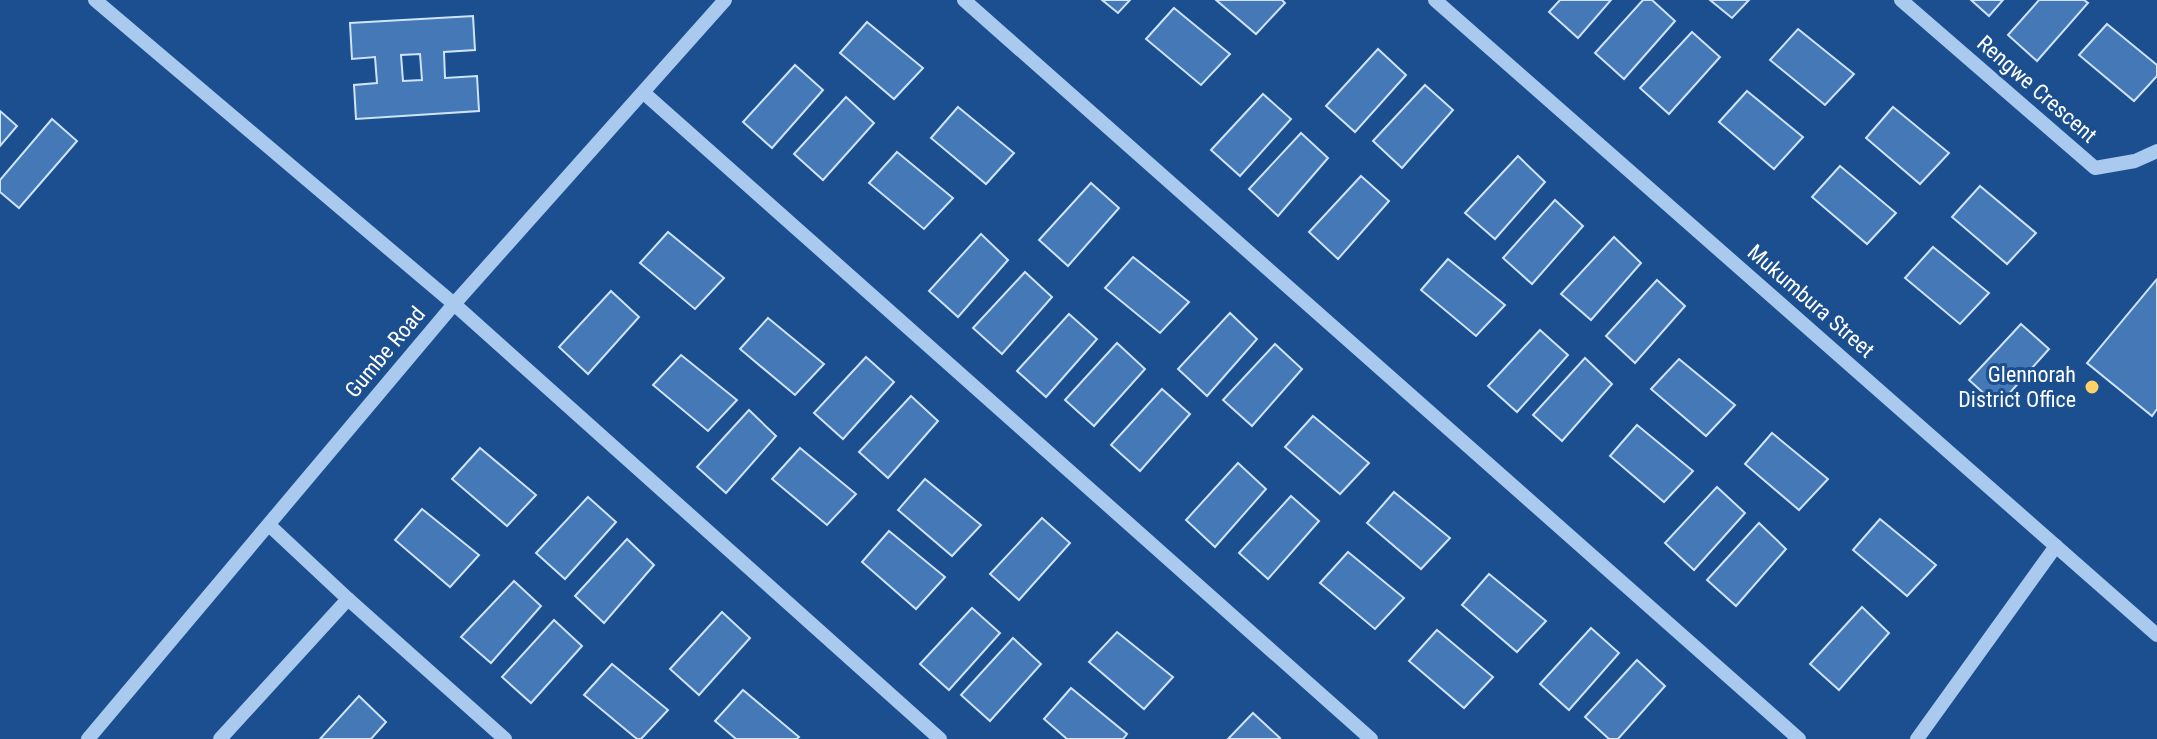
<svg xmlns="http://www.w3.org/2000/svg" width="2157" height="739" viewBox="0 0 2157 739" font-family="'Roboto Condensed',sans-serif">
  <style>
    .building { fill: #4478b7; stroke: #cfe3fa; stroke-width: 2; fill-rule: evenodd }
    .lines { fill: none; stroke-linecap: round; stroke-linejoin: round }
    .minor { stroke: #a9c9ee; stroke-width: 14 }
    .poi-dot { fill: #ffd166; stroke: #1b4f8f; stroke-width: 3 }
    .labels { text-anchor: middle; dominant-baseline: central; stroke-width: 6; stroke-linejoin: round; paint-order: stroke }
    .street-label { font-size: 22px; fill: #fff; stroke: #1b4f8f }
    .poi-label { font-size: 22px; fill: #fff; stroke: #1b4f8f; text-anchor: end }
  </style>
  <rect width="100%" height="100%" fill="#1b4f8f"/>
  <g class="building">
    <path d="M1102,0H1130L1118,13Z"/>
    <path d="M1216,0H1282L1285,3L1256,34Z"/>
    <path d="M1560,0H1611L1578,38L1549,12Z"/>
    <path d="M1643,0H1652L1675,21L1624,79L1595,53Z"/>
    <path d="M1710,0H1749L1732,18Z"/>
    <path d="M1971,0H2003L1989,16Z"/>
    <path d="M2039,0H2084L2088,3L2037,61L2008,35Z"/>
    <path d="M1174,8L1230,54L1201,85L1146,39Z"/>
    <path d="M473,16L475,50L444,52L445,78L477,76L479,111L356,119L354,85L377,83L375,57L352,59L350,23ZM420,54L422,80L403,81L401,55Z"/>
    <path d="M867,22L923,68L894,99L840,53Z"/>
    <path d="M2107,24L2157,65V76L2134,101L2079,55Z"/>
    <path d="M1798,29L1854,74L1825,105L1770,60Z"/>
    <path d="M1692,32L1720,57L1669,114L1640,88Z"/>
    <path d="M1378,49L1406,75L1355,132L1326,106Z"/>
    <path d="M795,65L823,90L772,148L743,122Z"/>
    <path d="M1425,85L1453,110L1402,168L1373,141Z"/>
    <path d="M1747,91L1803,137L1774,169L1719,122Z"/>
    <path d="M1263,94L1291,119L1240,176L1211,150Z"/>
    <path d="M846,97L874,123L823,180L794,154Z"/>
    <path d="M958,107L1014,153L986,184L931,138Z"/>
    <path d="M1893,107L1949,153L1920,184L1866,138Z"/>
    <path d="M0,111L17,126L0,146Z"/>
    <path d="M52,119L77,141L19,208L0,192V180Z"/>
    <path d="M1301,133L1328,158L1278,216L1249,189Z"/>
    <path d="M897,152L953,198L924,229L869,183Z"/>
    <path d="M1518,156L1545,182L1495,239L1465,213Z"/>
    <path d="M1840,166L1896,213L1867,244L1812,197Z"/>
    <path d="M1361,176L1389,201L1338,259L1309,232Z"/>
    <path d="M1091,183L1119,208L1068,266L1039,240Z"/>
    <path d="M1980,186L2036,233L2007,264L1952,217Z"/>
    <path d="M1555,200L1583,226L1532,284L1503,258Z"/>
    <path d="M668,232L724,278L695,309L640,263Z"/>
    <path d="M981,234L1008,260L958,317L929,291Z"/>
    <path d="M1614,237L1641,263L1591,320L1561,294Z"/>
    <path d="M1933,247L1989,293L1960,324L1905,278Z"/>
    <path d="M1133,257L1189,302L1160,333L1105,288Z"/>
    <path d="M1448,259L1505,305L1476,336L1421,290Z"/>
    <path d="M1025,272L1052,297L1002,354L973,328Z"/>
    <path d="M2157,279V409L2152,416L2087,363Z"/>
    <path d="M1657,280L1685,306L1635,363L1606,336Z"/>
    <path d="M611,291L639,317L588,374L559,347Z"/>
    <path d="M1230,313L1257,339L1207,396L1178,369Z"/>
    <path d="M1069,314L1097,339L1046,397L1017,371Z"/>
    <path d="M768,318L824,364L795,395L740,349Z"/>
    <path d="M2021,324L2049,349L1998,406L1969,380Z"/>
    <path d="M1540,330L1568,355L1517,412L1488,386Z"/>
    <path d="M1117,343L1145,369L1094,426L1065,400Z"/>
    <path d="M1275,344L1302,369L1252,426L1223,400Z"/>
    <path d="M681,355L737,400L708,431L653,385Z"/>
    <path d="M866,357L894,382L843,439L814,413Z"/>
    <path d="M1585,358L1612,384L1562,441L1533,415Z"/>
    <path d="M1679,359L1735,405L1706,436L1651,389Z"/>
    <path d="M1162,389L1190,414L1140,471L1111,445Z"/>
    <path d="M911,396L938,421L888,478L859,452Z"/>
    <path d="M749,410L776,436L726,493L697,467Z"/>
    <path d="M1313,416L1369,463L1340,494L1285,447Z"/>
    <path d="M1637,425L1693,471L1664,502L1610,456Z"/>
    <path d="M1772,433L1828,479L1799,510L1745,464Z"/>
    <path d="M480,448L536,495L507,526L452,479Z"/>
    <path d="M800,448L856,494L827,525L772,479Z"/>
    <path d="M1238,463L1266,489L1215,547L1186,520Z"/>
    <path d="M925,479L981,525L952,556L898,510Z"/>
    <path d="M1717,487L1745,513L1694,570L1665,543Z"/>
    <path d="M1394,492L1450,538L1421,569L1367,523Z"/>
    <path d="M1291,496L1319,521L1268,579L1239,553Z"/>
    <path d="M588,497L616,522L565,579L536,553Z"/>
    <path d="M422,509L479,555L450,587L395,540Z"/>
    <path d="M1042,518L1070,543L1019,600L990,574Z"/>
    <path d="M1880,519L1936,565L1907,596L1853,550Z"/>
    <path d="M1759,523L1786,549L1736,606L1707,580Z"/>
    <path d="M889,531L945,577L916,609L862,562Z"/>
    <path d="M627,539L654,565L604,623L575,596Z"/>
    <path d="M1348,552L1404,598L1375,629L1320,583Z"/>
    <path d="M1489,574L1546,621L1517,652L1462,605Z"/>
    <path d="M514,581L541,606L491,663L461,637Z"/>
    <path d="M1862,607L1889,633L1839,690L1810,664Z"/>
    <path d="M972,608L1000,633L949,690L920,664Z"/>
    <path d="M722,612L750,638L699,695L670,669Z"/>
    <path d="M554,620L582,646L531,703L502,677Z"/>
    <path d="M1591,628L1619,653L1569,710L1540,684Z"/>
    <path d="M1437,630L1493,677L1464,708L1409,661Z"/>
    <path d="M1117,632L1173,677L1144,709L1089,662Z"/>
    <path d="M1013,638L1041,664L990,721L961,695Z"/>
    <path d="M1637,660L1665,686L1618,739H1609L1585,717Z"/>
    <path d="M612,664L668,710L641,739H637L584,695Z"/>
    <path d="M1071,688L1127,734L1123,739H1067L1044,719Z"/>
    <path d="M743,690L799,737L797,739H736L715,721Z"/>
    <path d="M359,696L386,722L371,739H320Z"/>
    <path d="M1253,713L1280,738L1279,739H1228Z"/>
  </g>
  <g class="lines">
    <g class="minor">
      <path d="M95,0L454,304L940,739"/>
      <path d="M964,0L1799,739"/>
      <path d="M1435,0L2157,635"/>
      <path d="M1901,0L2095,168L2135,161L2157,151"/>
      <path d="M644,93L1371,739"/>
      <path d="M269,525L348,599L505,739"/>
      <path d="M88,739L454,304L725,0"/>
      <path d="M220,739L348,599"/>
      <path d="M1917,739L2056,546"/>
    </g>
  </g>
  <circle class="poi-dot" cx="2092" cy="387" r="8"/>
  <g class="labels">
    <g class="street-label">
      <text transform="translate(2037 89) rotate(41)">Rengwe Crescent</text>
      <text transform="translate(1811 301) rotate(41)">Mukumbura Street</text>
      <text transform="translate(385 352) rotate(-50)">Gumbe Road</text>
    </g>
    <g class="poi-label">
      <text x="2076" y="374">Glennorah<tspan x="2076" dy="25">District Office</tspan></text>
    </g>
  </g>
</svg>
